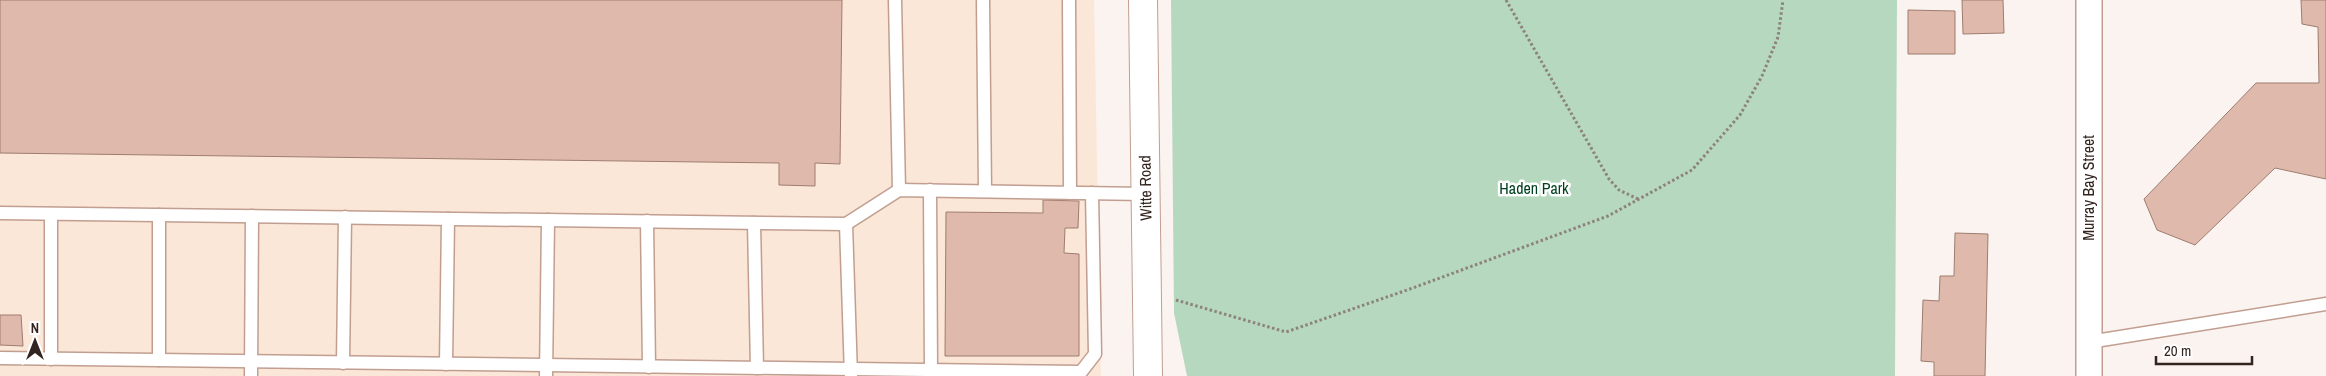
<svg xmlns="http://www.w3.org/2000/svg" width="2326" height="376" viewBox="0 0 2326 376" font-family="'Archivo Narrow',sans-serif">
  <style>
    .commercial { fill: #fbe7d7 }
    .green { fill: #b5d8bf }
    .building { fill: #dfbaac; stroke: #9e7c6f }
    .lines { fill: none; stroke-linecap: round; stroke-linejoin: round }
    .service-casing { stroke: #c19e90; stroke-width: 15 }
    .minor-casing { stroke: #c19e90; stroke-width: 28 }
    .tertiary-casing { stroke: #c19e90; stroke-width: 30 }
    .path { stroke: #8d827e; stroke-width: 3; stroke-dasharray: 2.5 2.5; stroke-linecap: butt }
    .service { stroke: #fff; stroke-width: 12 }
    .minor { stroke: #fff; stroke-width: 25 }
    .tertiary { stroke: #fff; stroke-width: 28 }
    .labels { text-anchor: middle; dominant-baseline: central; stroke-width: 5; stroke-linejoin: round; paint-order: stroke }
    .street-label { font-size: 16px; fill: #32241f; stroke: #fff }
    .park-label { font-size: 16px; fill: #004120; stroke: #fff }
  </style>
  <rect width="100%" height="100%" fill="#fbf3f0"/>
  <path class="commercial" d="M0,0H1094L1101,376H0Z"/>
  <path class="green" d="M1171,0H1897L1895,376H1187L1174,313Z"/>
  <g class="building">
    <path d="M0,0H842L840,164L815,163V186L779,185V163L0,153Z"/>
    <path d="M1962,0H2003L2004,33L1963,34Z"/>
    <path d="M2301,0H2326V179L2275,168L2195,245L2157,230L2144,199L2256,83H2319L2318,27L2302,24Z"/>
    <path d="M1908,10L1955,11V54H1908Z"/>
    <path d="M1043,200L1079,201L1078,228H1065L1064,253L1079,254V356H945L946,212L1043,213Z"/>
    <path d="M1955,233L1988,234L1985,376H1934V362L1921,361L1923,300L1939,301L1940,276H1954Z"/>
    <path d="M0,315H21L23,346L0,345Z"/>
  </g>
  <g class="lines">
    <defs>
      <g id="service">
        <path d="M895,0L899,190"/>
        <path d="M983,0L985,191"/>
        <path d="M1069,0L1070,193"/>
        <path d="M930,190L931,371"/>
        <path d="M0,213L846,224L899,190L1145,194"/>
        <path d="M51,214V359"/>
        <path d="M159,215V360"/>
        <path d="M647,221L649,367"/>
        <path d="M754,223L757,368"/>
        <path d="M846,224L851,376"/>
        <path d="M2089,342L2326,304"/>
        <path d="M0,358L1081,372L1095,354L1092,193"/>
        <path d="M343,363L345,217"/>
        <path d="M446,364L448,219"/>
        <path d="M251,376L252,216"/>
        <path d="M546,376L548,220"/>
      </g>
      <path id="minor" d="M2089,376V0"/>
      <path id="tertiary" d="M1143,0L1148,376"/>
    </defs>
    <use href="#service" class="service-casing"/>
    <use href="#minor" class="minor-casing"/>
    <use href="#tertiary" class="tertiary-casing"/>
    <g class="path">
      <path d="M1506,0L1609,179L1619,190L1638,199"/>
      <path d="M1176,300L1286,332L1410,289L1608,216L1692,170L1740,115L1762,76L1778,37L1783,0"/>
    </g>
    <use href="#service" class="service"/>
    <use href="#minor" class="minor"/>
    <use href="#tertiary" class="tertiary"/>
  </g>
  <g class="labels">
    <g class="street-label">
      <text transform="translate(1145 188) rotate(-91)">Witte Road</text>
      <text transform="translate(2088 188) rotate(-90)">Murray Bay Street</text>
    </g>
    <g class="park-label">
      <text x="1534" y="188">Haden Park</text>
    </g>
  </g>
  <g transform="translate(35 341)" stroke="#ffffff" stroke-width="4" paint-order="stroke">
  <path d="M0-4L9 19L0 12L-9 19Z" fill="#32241f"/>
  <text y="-8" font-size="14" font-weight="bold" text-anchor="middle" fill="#32241f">N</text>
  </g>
  <path d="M2156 356v8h96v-8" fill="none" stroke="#32241f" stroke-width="2.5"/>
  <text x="2164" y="356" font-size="15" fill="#32241f" stroke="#ffffff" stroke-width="4" paint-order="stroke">20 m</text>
</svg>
